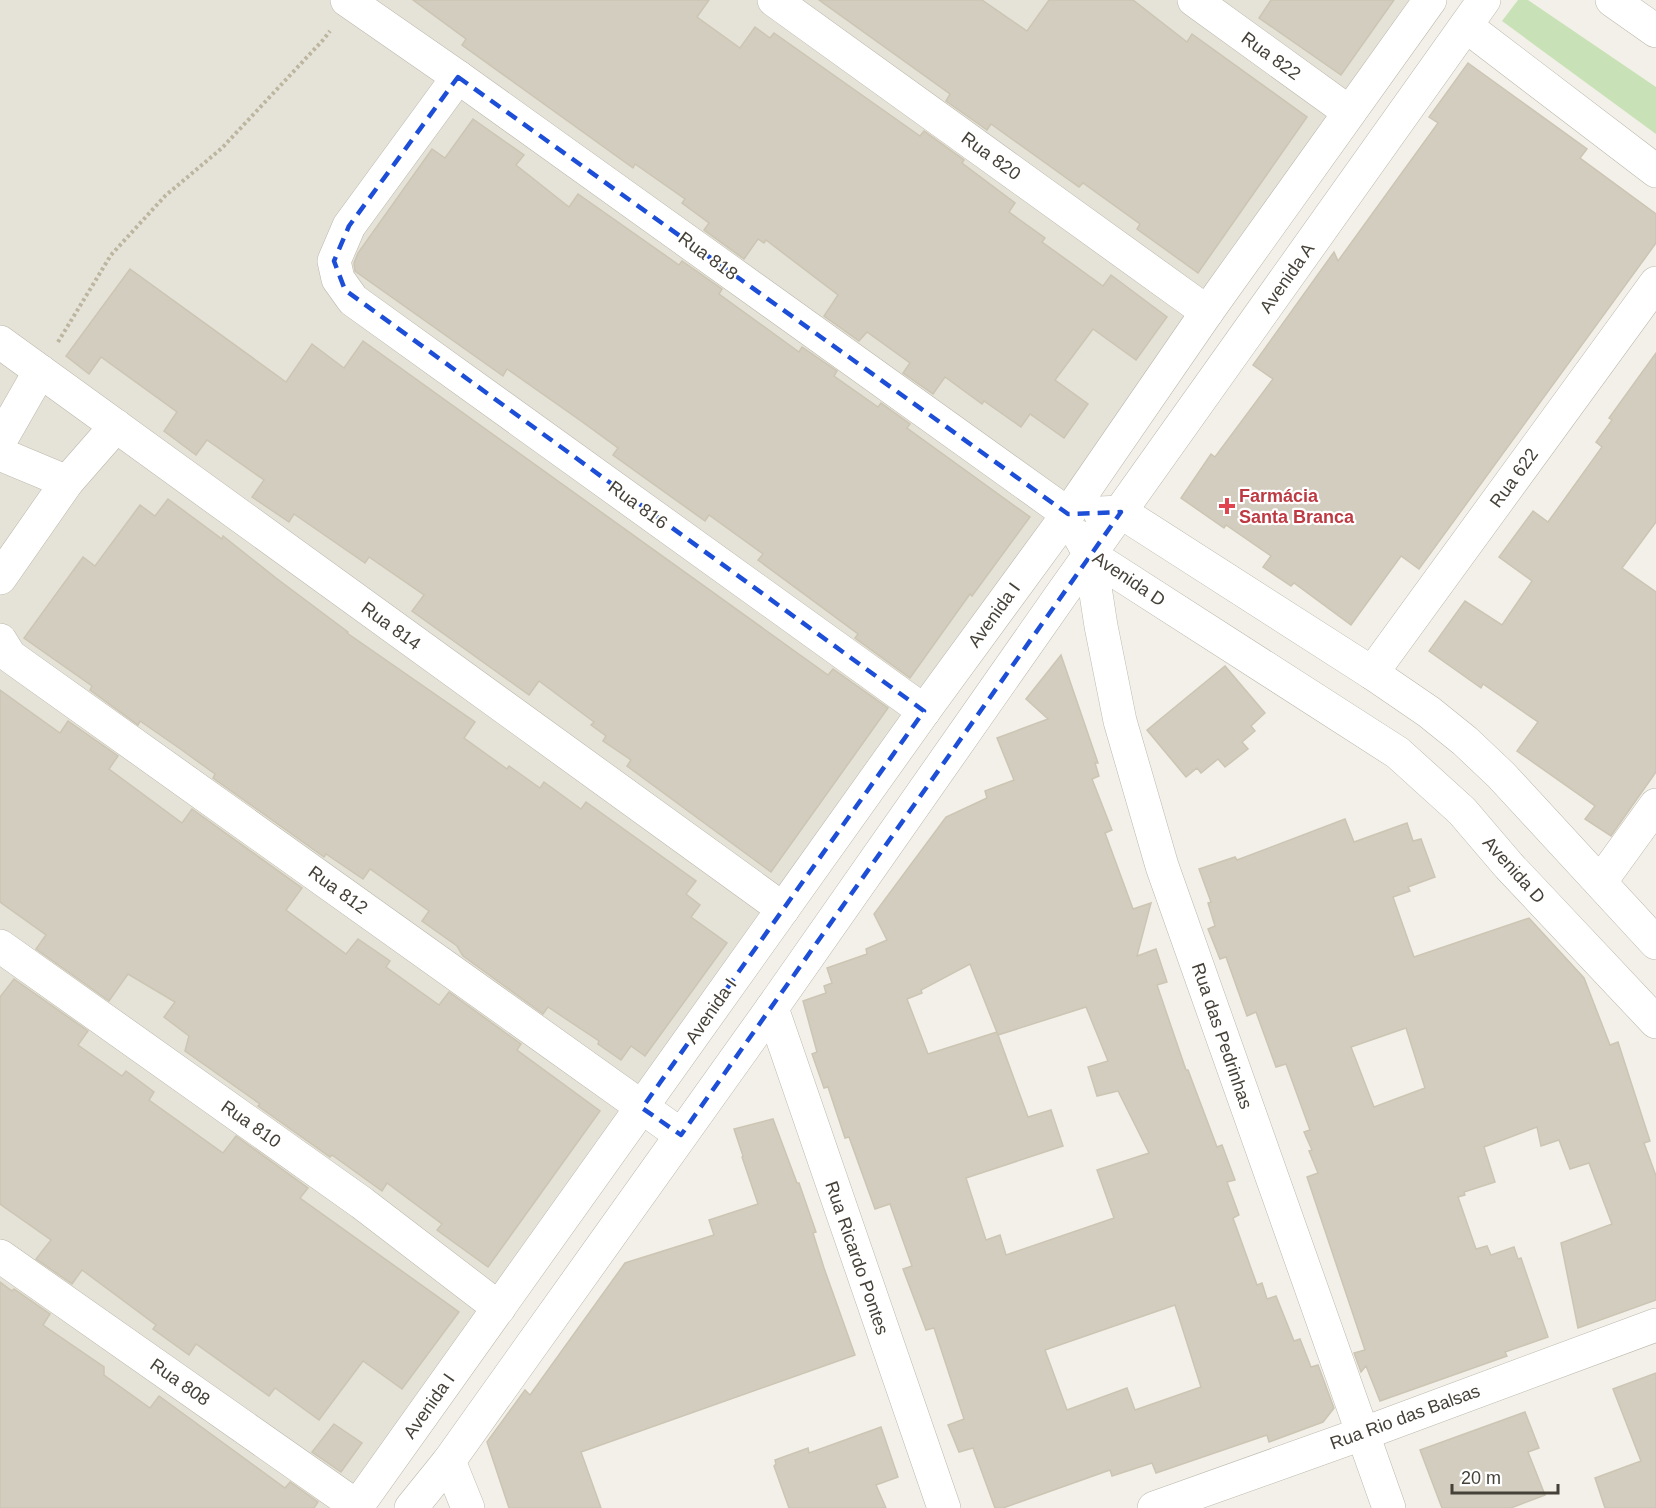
<svg xmlns="http://www.w3.org/2000/svg" width="1656" height="1508" viewBox="0 0 1656 1508" font-family="Helvetica,sans-serif">
  <style>
    .residential { fill: #e5e2d7 }
    .green { fill: #c9e1b6 }
    .building { fill: #d2cdbf; stroke: #ccc5b3; stroke-width: 1.5; fill-rule: evenodd }
    .lines { fill: none; stroke-linecap: round; stroke-linejoin: round }
    .minor-casing { stroke: #bcb8ac; stroke-width: 34 }
    .tertiary-casing { stroke: #bcb8ac; stroke-width: 34 }
    .path { stroke: #bcb59f; stroke-width: 4; stroke-dasharray: 3 3; stroke-linecap: butt }
    .minor { stroke: #fff; stroke-width: 33 }
    .tertiary { stroke: #fff; stroke-width: 33 }
    .marked { fill: none; stroke: #1d4ed8; stroke-width: 4.5; stroke-dasharray: 12 8; stroke-linejoin: round }
    .health-dot { fill: #e0444e; stroke: #fff; stroke-width: 2 }
    .labels { text-anchor: middle; dominant-baseline: central; stroke-width: 4.5; stroke-linejoin: round; paint-order: stroke }
    .street-label { font-size: 18px; fill: #454138; stroke: #fff }
    .health-label { font-size: 18px; font-weight: bold; fill: #be3a42; stroke: #fff; text-anchor: start }
  </style>
  <rect width="100%" height="100%" fill="#f2f0e8"/>
  <path class="residential" d="M0,0H1442L362,1508H0Z"/>
  <path class="green" d="M1518,0H1528L1656,87V134L1502,21Z"/>
  <g class="building">
    <path d="M413,0H709L697,17L740,48L755,27L770,38L774,33L920,136L924,131L964,160L962,163L1015,203L1009,212L1045,238L1042,242L1103,286L1111,275L1167,317L1136,360L1093,329L1055,380L1088,404L1064,438L1030,414L1021,427L984,401L982,404L945,377L933,394L903,373L910,363L867,332L859,341L824,316L838,295L766,240L764,243L758,239L744,259L704,230L709,223L682,203L685,199L635,164L633,168L462,45L466,39Z"/>
    <path d="M819,0H982L1027,31L1049,0H1133L1187,42L1192,34L1307,117L1198,273L1137,229L1140,224L1083,183L1079,187L991,124L987,130L946,101L950,94Z"/>
    <path d="M1271,0H1394L1341,75L1259,18Z"/>
    <path d="M1468,63L1587,149L1580,158L1656,214V243L1419,569L1401,556L1351,625L1294,583L1291,586L1263,567L1271,556L1226,525L1224,528L1181,498L1211,454L1215,457L1273,379L1253,365L1334,252L1338,261L1438,123L1429,117Z"/>
    <path d="M473,119L524,155L516,165L569,207L578,194L679,265L682,261L722,289L719,294L799,352L802,347L837,371L834,376L878,407L881,403L910,424L907,428L1030,517L972,596L970,594L910,678L855,638L858,634L758,560L763,554L709,515L705,521L613,455L618,448L581,421L507,369L503,376L355,271L354,263L358,253L432,149L445,158Z"/>
    <path d="M130,269L286,382L312,344L344,368L363,341L828,675L833,669L888,708L771,872L627,766L631,760L603,741L606,736L591,725L594,722L539,681L529,695L412,611L424,595L369,557L365,563L294,514L289,522L252,497L264,480L207,440L196,455L164,431L177,412L101,357L89,374L66,356Z"/>
    <path d="M1656,353V522L1622,568L1656,592V772L1611,836L1585,819L1595,806L1517,751L1538,722L1483,684L1481,688L1429,651L1465,601L1502,625L1532,581L1499,557L1533,511L1548,522L1602,447L1596,442L1612,420L1609,418Z"/>
    <path d="M168,499L222,539L223,536L276,578L348,632L347,633L475,722L464,738L507,769L509,766L540,788L544,782L581,809L586,802L696,881L686,894L700,905L691,917L727,943L645,1056L631,1046L621,1060L598,1044L599,1041L548,1007L543,1014L463,956L457,946L422,921L429,911L370,869L363,879L326,854L324,857L213,778L215,774L179,748L140,721L138,725L90,690L92,686L24,638L83,557L95,566L140,505L155,516Z"/>
    <path d="M1061,655L1098,763H1095L1099,776L1092,779L1112,830L1105,833L1133,909L1151,903L1137,956L1156,949L1167,982L1157,985L1186,1070H1188L1217,1147L1222,1145L1235,1180L1227,1182L1239,1215L1233,1218L1257,1285L1262,1283L1267,1299L1276,1296L1294,1341L1300,1339L1311,1367L1318,1365L1334,1408L1323,1422L1269,1442L1267,1435L1156,1473L1152,1463L1112,1476L1110,1470L1003,1508H995L973,1448L959,1452L948,1425L964,1419L934,1328L926,1330L903,1269L912,1266L890,1204L875,1209L849,1137L845,1138L828,1087L824,1088L812,1054L817,1052L803,1001L826,993L824,986L832,983L827,968L867,954L866,949L887,940L874,914L946,817L987,798L985,791L1014,780L997,738L1048,719L1026,699ZM970,964L998,1035L1086,1007L1108,1061L1088,1067L1097,1096L1118,1091L1149,1153L1097,1170L1114,1218L1006,1255L1000,1235L986,1240L966,1178L1063,1146L1051,1110L1028,1117L997,1032L928,1054L907,999L922,993L921,990ZM1175,1305L1201,1387L1135,1410L1127,1388L1067,1410L1045,1350Z"/>
    <path d="M1225,666L1265,713L1251,726L1255,731L1242,742L1248,749L1225,767L1218,759L1201,773L1197,768L1186,777L1147,730Z"/>
    <path d="M0,690L60,733L68,721L118,756L109,769L182,823L192,809L302,888L286,910L346,954L358,939L390,961L386,967L439,1005L449,992L521,1044L517,1050L600,1111L488,1267L437,1230L442,1224L387,1183L382,1191L332,1155L330,1157L258,1106L260,1104L185,1051L189,1036L164,1017L175,1002L128,974L109,1001L36,949L46,935L0,902Z"/>
    <path d="M1345,819L1354,842L1407,823L1413,841L1421,839L1435,877L1408,887L1410,891L1393,897L1414,957L1529,918L1584,978L1610,1045L1618,1042L1650,1141L1644,1143L1656,1176V1300L1578,1328L1561,1243L1612,1224L1589,1163L1570,1169L1559,1140L1541,1146L1537,1127L1484,1147L1495,1182L1464,1192L1465,1195L1458,1197L1476,1249L1487,1246L1491,1255L1514,1247L1518,1259L1521,1258L1548,1337L1505,1352L1507,1356L1380,1401L1366,1366L1361,1372L1354,1353L1365,1350L1307,1177L1318,1173L1309,1151L1312,1150L1304,1132L1310,1130L1286,1064L1276,1067L1256,1012L1247,1016L1226,957L1220,959L1208,929L1215,926L1208,903L1211,902L1199,869L1235,857L1237,860ZM1406,1028L1425,1088L1374,1107L1351,1047Z"/>
    <path d="M14,979L88,1031L78,1045L122,1076L126,1071L154,1092L149,1100L223,1153L236,1136L308,1188L300,1198L459,1312L402,1389L363,1361L319,1420L275,1388L269,1396L196,1344L189,1355L153,1329L156,1325L82,1270L72,1284L36,1259L51,1240L0,1204V997Z"/>
    <path d="M773,1119L797,1183H799L816,1232L813,1233L824,1268L855,1355L581,1452L601,1508H509L487,1442L525,1390L530,1395L625,1263L714,1235L709,1220L758,1204L742,1157L743,1156L734,1129Z"/>
    <path d="M0,1282L12,1291L14,1289L50,1314L43,1325L104,1367V1375L150,1408L159,1396L285,1488L290,1482L318,1502L314,1508H0Z"/>
    <path d="M1656,1373V1508H1605L1595,1478L1641,1461L1613,1389Z"/>
    <path d="M1525,1412L1539,1448L1528,1452L1545,1495L1511,1508H1442L1420,1450Z"/>
    <path d="M334,1424L362,1443L341,1472L312,1452Z"/>
    <path d="M881,1427L898,1477L876,1485L886,1508H789L774,1466L776,1464L775,1460L808,1448L809,1453Z"/>
  </g>
  <g class="lines">
    <defs>
      <g id="minor">
        <path d="M347,0L458,77L1068,514"/>
        <path d="M774,0L1207,312"/>
        <path d="M1194,0L1349,112"/>
        <path d="M1612,0L1656,31"/>
        <path d="M1466,26L1656,171"/>
        <path d="M458,77L349,226L334,261L338,279L353,300L924,711"/>
        <path d="M0,342L783,909"/>
        <path d="M0,441L40,371"/>
        <path d="M0,454L67,482"/>
        <path d="M1090,555L1101,626L1120,721L1162,866L1389,1508"/>
        <path d="M0,578L67,482L116,426"/>
        <path d="M0,640L10,656L681,1135"/>
        <path d="M1372,673L1656,283"/>
        <path d="M1601,881L1656,805"/>
        <path d="M0,946L362,1203L499,1308"/>
        <path d="M772,1008L944,1508"/>
        <path d="M0,1256L359,1508"/>
        <path d="M449,1461L468,1508"/>
        <path d="M1154,1508L1381,1427L1656,1325"/>
      </g>
      <g id="tertiary">
        <path d="M1100,513L1121,512L1372,673L1429,712L1465,741L1501,775L1656,943"/>
        <path d="M1080,537L1090,555L1398,753L1462,811L1509,866L1656,1022"/>
        <path d="M356,1508L924,711L1068,514L1207,312L1430,0"/>
        <path d="M411,1508L449,1461L772,1008L1061,595L1484,0"/>
      </g>
    </defs>
    <use href="#minor" class="minor-casing"/>
    <use href="#tertiary" class="tertiary-casing"/>
    <path class="path" d="M58,342L111,255L165,196L222,148L323,40L330,31"/>
    <use href="#minor" class="minor"/>
    <use href="#tertiary" class="tertiary"/>
  </g>
  <path class="marked" d="M458,77L1068,514L1121,512L681,1135L642,1108L924,711L345,290L334,261L349,226Z"/>
  <path class="health-dot" d="M1224 497h6v6h6v6h-6v6h-6v-6h-6v-6h6z"/>
  <g class="labels">
    <g class="street-label">
      <text transform="translate(1271 56) rotate(36)">Rua 822</text>
      <text transform="translate(991 156) rotate(36)">Rua 820</text>
      <text transform="translate(708 256) rotate(36)">Rua 818</text>
      <text transform="translate(1287 278) rotate(-55)">Avenida A</text>
      <text transform="translate(1514 478) rotate(-54)">Rua 622</text>
      <text transform="translate(638 505) rotate(36)">Rua 816</text>
      <text transform="translate(1129 579) rotate(34)">Avenida D</text>
      <text transform="translate(994 615) rotate(-54)">Avenida I</text>
      <text transform="translate(391 626) rotate(36)">Rua 814</text>
      <text transform="translate(1514 870) rotate(48)">Avenida D</text>
      <text transform="translate(338 890) rotate(36)">Rua 812</text>
      <text transform="translate(711 1011) rotate(-55)">Avenida I</text>
      <text transform="translate(1222 1036) rotate(71)">Rua das Pedrinhas</text>
      <text transform="translate(251 1124) rotate(35)">Rua 810</text>
      <text transform="translate(857 1258) rotate(71)">Rua Ricardo Pontes</text>
      <text transform="translate(180 1382) rotate(35)">Rua 808</text>
      <text transform="translate(429 1406) rotate(-55)">Avenida I</text>
      <text transform="translate(1405 1417) rotate(-20)">Rua Rio das Balsas</text>
    </g>
    <g class="health-label">
      <text x="1239" y="496">Farmácia<tspan x="1239" dy="21">Santa Branca</tspan></text>
    </g>
  </g>
  <path d="M1452 1484v9h106v-9" fill="none" stroke="#454138" stroke-width="3"/>
  <text x="1461" y="1484" font-size="18" fill="#454138" stroke="#ffffff" stroke-width="4.5" paint-order="stroke">20 m</text>
</svg>
